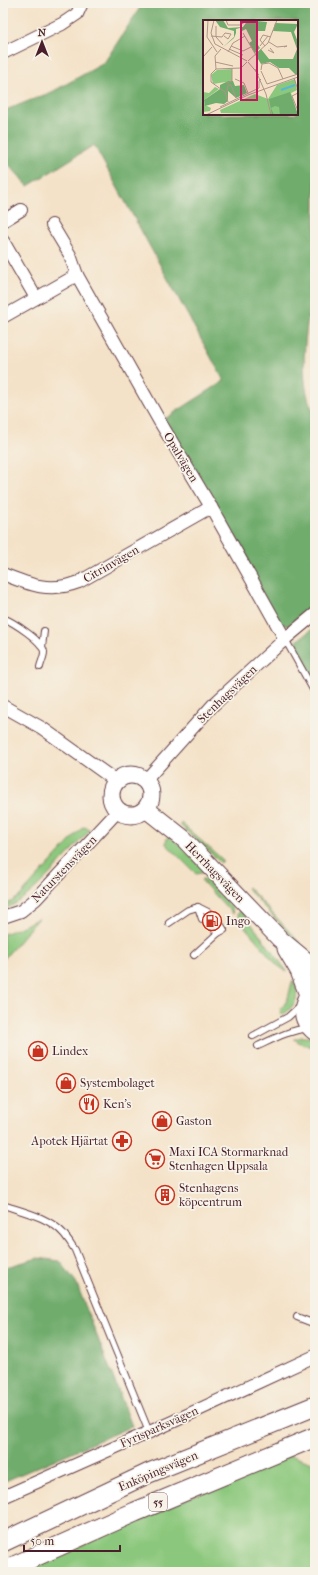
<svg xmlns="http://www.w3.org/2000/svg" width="318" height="1575" viewBox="0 0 318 1575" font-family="'IM FELL French Canon',serif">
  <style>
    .green { fill: #8bc77c; stroke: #6a7354 }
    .forest { fill: #70ac6c; stroke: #5d664c; fill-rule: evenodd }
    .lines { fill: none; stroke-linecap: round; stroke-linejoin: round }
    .lane-casing { stroke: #643c43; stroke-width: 8 }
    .street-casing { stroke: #643c43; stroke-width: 14 }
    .secondary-casing { stroke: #643c43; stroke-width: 19 }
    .primary-casing { stroke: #643c43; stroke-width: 21 }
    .lane { stroke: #fff; stroke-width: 6 }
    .street { stroke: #fff; stroke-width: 12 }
    .secondary { stroke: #fff; stroke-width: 17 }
    .primary { stroke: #fff; stroke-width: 19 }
    .labels { text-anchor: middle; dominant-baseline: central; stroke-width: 3.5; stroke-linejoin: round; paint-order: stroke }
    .shield { fill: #f7f3e8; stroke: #7e5f64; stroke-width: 1 }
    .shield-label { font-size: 11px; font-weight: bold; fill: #4a1f2b }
    .street-label { font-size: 12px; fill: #4a1f2b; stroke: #f7f3e8 }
    .poi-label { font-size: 12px; fill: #4a1f2b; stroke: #f7f3e8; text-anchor: start }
    .inset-river { fill: none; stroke: #57b7d6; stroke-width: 2 }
    .inset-road { fill: none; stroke: #b09489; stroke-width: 1 }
    .view { fill: #c2185b; fill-opacity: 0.15; stroke: #c2185b; stroke-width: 2 }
    .inset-edge { fill: none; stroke: #4a1f2b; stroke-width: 2 }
  </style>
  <rect width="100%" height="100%" fill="#f7f3e8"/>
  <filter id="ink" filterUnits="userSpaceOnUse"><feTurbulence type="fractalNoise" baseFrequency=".025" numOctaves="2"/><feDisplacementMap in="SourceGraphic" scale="8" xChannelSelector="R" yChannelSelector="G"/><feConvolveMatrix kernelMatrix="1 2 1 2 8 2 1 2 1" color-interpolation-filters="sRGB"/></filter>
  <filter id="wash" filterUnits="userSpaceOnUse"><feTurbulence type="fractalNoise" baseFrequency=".012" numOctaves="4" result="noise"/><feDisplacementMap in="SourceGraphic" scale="16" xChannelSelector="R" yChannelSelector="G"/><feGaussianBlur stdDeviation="0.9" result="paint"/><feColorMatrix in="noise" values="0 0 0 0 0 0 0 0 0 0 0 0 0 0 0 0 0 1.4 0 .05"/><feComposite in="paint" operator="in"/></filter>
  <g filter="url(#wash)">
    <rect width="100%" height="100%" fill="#f4e2c8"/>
    <g class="green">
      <path d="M181,823L223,860L221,863L180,825Z"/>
      <path d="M83,827L88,828L90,830C71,850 28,904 3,909V906L13,901L20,896Z"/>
      <path d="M170,836L206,872L196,874L166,844L167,838Z"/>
      <path d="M202,879H205L232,907L233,914L201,880Z"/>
      <path d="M248,887L299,942L300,946L247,888Z"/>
      <path d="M241,910L287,971V972L277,965L239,920L238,913Z"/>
      <path d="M39,918L3,960V934L19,928Z"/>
      <path d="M293,980C301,995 296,1007 282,1015L280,1009C291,999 288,992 293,980Z"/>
      <path d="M302,1037H310L315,1040V1048L300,1043L294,1039Z"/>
      <path d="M290,1455L315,1464V1572H24L136,1520Z"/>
    </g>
    <g class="forest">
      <path d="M143,3H315V293H311C307,327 296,384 315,414V604L288,626L277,623L160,422L224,381L94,145L28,186L3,158V111L52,92L104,63ZM204,21H297V114H204Z"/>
      <path d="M315,627V683L295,642Z"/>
      <path d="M38,1258L60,1261L76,1282L132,1426L3,1482V1268Z"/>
    </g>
  </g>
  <g filter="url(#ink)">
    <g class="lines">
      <defs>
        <g id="lane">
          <path d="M3,618C13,622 43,641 44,652C44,657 41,662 40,667"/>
          <path d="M285,639L315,693"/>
          <path d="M42,647L44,631"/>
          <path d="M198,907L208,912"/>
          <path d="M169,923L188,910L198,907L202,919"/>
          <path d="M218,933L224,930L220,924"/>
          <path d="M194,955L218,933L215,930"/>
          <path d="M253,1036L288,1017L300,1006"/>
          <path d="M258,1046C275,1038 290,1030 309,1028"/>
          <path d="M3,1205C24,1212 49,1217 64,1234C68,1239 72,1245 75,1250L149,1432"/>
          <path d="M297,1317L315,1324"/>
        </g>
        <g id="street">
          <path d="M3,53L62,24L77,14L82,3"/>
          <path d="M3,221L21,210"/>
          <path d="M52,225L70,255L77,275L160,422L211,507L285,639"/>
          <path d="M3,241L36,298"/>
          <path d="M3,317L77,275"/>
          <path d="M3,574C30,585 50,593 79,582L211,507"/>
          <path d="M3,706L42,728L116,781"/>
          <path d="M145,781L213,705L285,639L315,614"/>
          <path d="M3,917L21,911L36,899L118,811"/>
          <path d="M3,1497L170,1423L315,1356"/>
        </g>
        <g id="secondary">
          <circle cx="131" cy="795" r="20"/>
          <path d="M146,809L184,839L280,939L315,968"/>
          <path d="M286,949L299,971L308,995"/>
          <path d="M315,989C300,1002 299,1019 315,1032"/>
        </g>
        <g id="primary">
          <path d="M3,1542L149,1473L315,1406"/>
          <path d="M3,1571L135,1512L315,1437"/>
        </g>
      </defs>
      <use href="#lane" class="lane-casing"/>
      <use href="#street" class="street-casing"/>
      <use href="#secondary" class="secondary-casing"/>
      <use href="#primary" class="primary-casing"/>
      <use href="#lane" class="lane"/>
      <use href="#street" class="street"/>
      <use href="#secondary" class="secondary"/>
      <use href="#primary" class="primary"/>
    </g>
  </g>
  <defs>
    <symbol id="fuel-ring" viewBox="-11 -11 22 22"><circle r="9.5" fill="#f7f3e8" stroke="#c8321e" stroke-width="1.5"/><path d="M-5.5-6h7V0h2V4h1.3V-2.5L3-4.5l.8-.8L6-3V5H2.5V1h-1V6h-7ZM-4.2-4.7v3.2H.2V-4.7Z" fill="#c8321e"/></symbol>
    <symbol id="shop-ring" viewBox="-11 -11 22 22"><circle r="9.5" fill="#f7f3e8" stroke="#c8321e" stroke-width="1.5"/><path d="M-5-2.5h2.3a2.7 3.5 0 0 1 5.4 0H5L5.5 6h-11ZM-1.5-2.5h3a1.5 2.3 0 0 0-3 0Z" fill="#c8321e"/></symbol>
    <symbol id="restaurant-ring" viewBox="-11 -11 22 22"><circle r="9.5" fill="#f7f3e8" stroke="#c8321e" stroke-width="1.5"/><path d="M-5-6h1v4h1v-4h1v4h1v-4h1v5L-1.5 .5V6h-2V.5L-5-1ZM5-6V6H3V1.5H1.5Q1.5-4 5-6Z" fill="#c8321e"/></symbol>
    <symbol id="pharmacy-ring" viewBox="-11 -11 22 22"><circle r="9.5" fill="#f7f3e8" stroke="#c8321e" stroke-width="1.5"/><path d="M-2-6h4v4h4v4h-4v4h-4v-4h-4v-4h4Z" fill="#c8321e"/></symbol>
    <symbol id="supermarket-ring" viewBox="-11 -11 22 22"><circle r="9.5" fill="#f7f3e8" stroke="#c8321e" stroke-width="1.5"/><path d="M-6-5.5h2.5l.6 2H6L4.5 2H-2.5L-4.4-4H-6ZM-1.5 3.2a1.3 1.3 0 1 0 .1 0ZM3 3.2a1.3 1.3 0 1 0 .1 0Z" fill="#c8321e"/></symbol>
    <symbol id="building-ring" viewBox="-11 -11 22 22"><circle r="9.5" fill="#f7f3e8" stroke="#c8321e" stroke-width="1.5"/><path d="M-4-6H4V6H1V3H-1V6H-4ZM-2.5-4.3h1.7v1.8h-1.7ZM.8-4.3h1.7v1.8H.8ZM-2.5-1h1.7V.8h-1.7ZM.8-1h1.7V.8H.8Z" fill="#c8321e"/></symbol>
  </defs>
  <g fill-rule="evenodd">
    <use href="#fuel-ring" x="201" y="910" width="22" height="22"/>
    <use href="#shop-ring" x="27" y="1040" width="22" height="22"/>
    <use href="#shop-ring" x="55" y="1072" width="22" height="22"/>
    <use href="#restaurant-ring" x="78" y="1093" width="22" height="22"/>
    <use href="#shop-ring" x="151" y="1110" width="22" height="22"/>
    <use href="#pharmacy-ring" x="111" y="1130" width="22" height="22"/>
    <use href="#supermarket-ring" x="144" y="1148" width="22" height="22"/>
    <use href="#building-ring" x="154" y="1184" width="22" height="22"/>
  </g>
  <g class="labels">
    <rect class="shield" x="149" y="1493" width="18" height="18" rx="3"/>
    <g class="shield-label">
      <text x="158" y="1502">55</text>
    </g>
    <g class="street-label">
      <text transform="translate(181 457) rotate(59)">Opalvägen</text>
      <text transform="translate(111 564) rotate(-30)">Citrinvägen</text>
      <text transform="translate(227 694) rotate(-44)">Stenhagsvägen</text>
      <text transform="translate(64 869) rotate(-46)">Naturstensvägen</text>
      <text transform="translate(215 872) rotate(46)">Herrhagsvägen</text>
      <text transform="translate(159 1427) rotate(-24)">Fyrisparksvägen</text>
      <text transform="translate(158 1471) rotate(-23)">Enköpingsvägen</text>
    </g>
    <g class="poi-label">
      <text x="226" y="921">Ingo</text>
      <text x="52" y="1051">Lindex</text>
      <text x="80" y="1083">Systembolaget</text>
      <text x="103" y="1104">Ken's</text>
      <text x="176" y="1121">Gaston</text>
      <text x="108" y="1141" text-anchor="end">Apotek Hjärtat</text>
      <text x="169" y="1152">Maxi ICA Stormarknad<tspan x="169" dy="14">Stenhagen Uppsala</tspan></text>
      <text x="179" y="1188">Stenhagens<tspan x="179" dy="14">köpcentrum</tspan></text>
    </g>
  </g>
  <g transform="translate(203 20)">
    <rect width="95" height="95" fill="#f4e2c8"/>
    <path d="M29,49V61L10,64L8,55L14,50ZM92,59L94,70L88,73L95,95L18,93L17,90L52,74L65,79L74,65ZM12,67L16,69L1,80L2,85L8,88L7,91L0,92V72L6,73Z" fill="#8bc77c"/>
    <path d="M12,0H20L25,8L40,7L45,0L64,2L62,11H54L53,22L57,28L52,33L46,23L49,21L43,9L39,11L37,8L33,9V13L31,18L19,28L31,17V11L17,7ZM72,3L95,4L91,12L95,22V54L93,55L86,48H76L67,42L58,44L52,34L58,29L66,39H90L94,29L88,12L70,11ZM25,61H30L32,66L41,65L44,73L33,78L25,71V81L21,84L13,83L2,86L1,80L17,69V65ZM87,72L95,95H77L76,87L72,86L68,88L71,95H69L66,79Z" fill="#70ac6c"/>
    <path class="inset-river" d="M78,70L92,65"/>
    <path class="inset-road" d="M5,0L4,17L14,32M11,0L8,13L12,24L44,41M23,0L25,5H37L42,2L37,0M13,6V17L20,25M40,13L54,37M8,16L19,17L22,13L28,14L25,19L21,16M66,22L74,27L84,26L81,27M28,26L40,31L48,27M57,26L65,16M62,26L57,20L60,15L68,17M26,29L40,35M65,30L71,33L67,28M25,32L30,23L42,16M0,37L9,27M45,41L65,23L74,0M12,42L30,46M45,42L56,55M13,49L12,36L18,29M52,49L63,74L68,95M58,50L59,44L66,43L75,48L80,59M58,51L64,64L95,54M91,58L95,70M32,59L41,63L45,73M23,63L29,61V48M24,72L25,65H28L33,78M95,73L89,76L95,91M25,82L22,72L8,62V54L13,49L38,48L44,42M17,87L56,68V61L58,59M3,95L45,75L95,57"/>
    <path class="view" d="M38,2H54V80H38Z"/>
    <rect width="95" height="95" class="inset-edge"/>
  </g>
  <rect width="318" height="1575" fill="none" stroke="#f7f3e8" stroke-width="16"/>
  <g transform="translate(42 42)" stroke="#f7f3e8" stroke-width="3" paint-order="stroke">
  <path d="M0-3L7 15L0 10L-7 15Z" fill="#4a1f2b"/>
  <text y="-6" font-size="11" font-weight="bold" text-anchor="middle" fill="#4a1f2b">N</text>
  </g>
  <path d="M24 1545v6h96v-6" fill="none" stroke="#4a1f2b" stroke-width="2"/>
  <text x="30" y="1545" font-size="12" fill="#4a1f2b" stroke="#f7f3e8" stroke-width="3" paint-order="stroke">50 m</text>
</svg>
